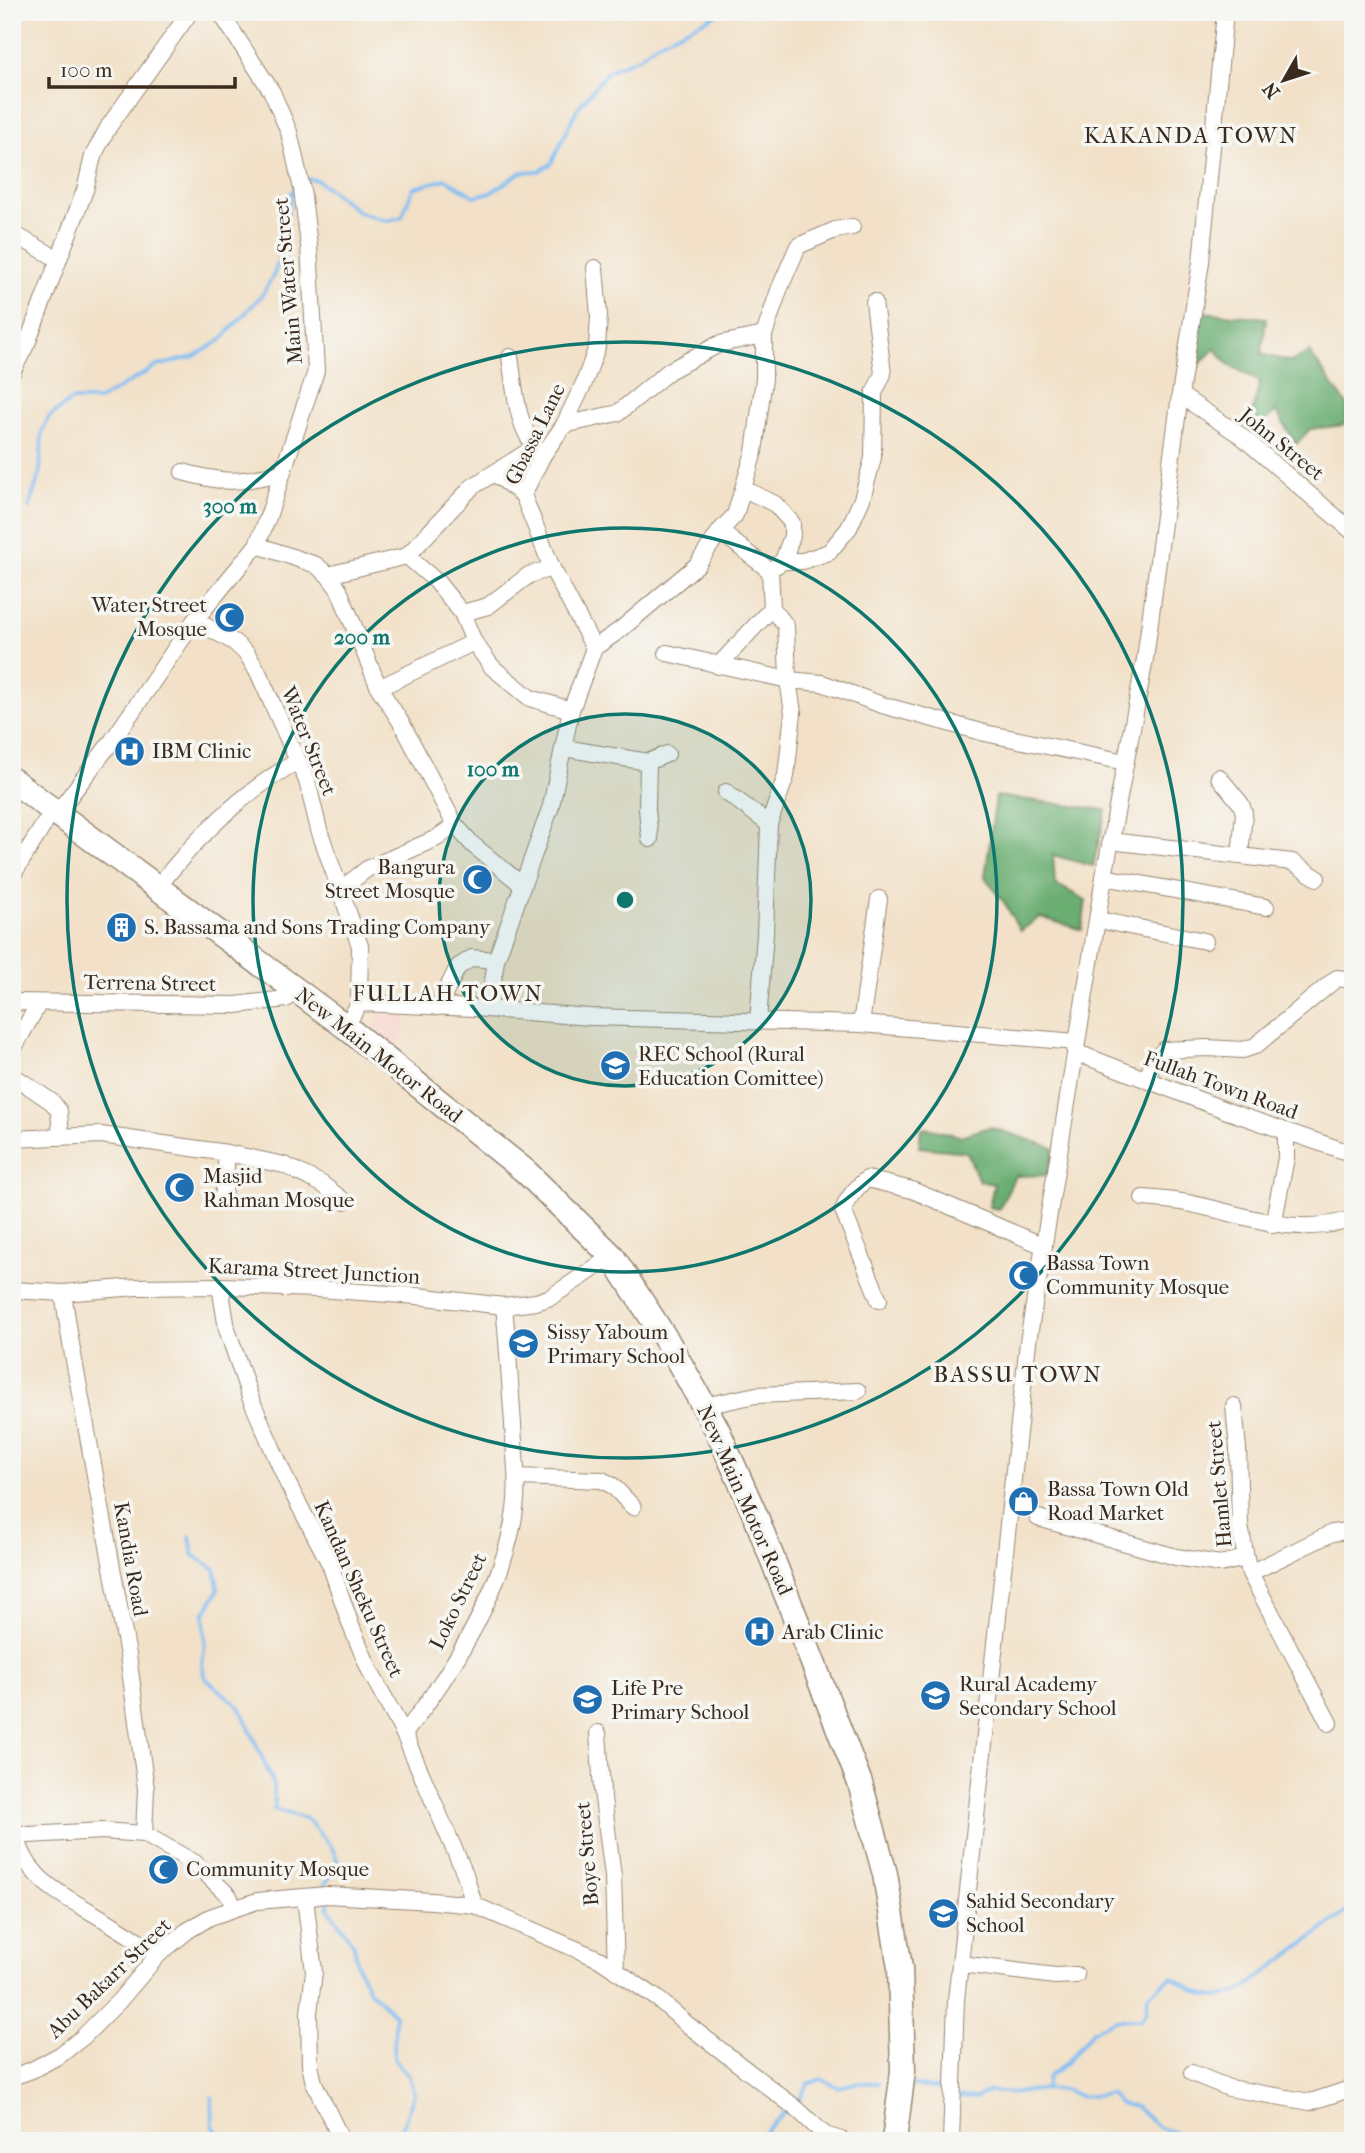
<svg xmlns="http://www.w3.org/2000/svg" width="1365" height="2153" viewBox="0 0 1365 2153" font-family="'IM FELL French Canon',serif">
  <style>
    .built { fill: #f7d1c7 }
    .forest { fill: #6bae72; stroke: #536c48; stroke-width: 2 }
    .lines { fill: none; stroke-linecap: round; stroke-linejoin: round }
    .stream { stroke: #80bef4; stroke-width: 3.5 }
    .minor-casing { stroke: #968673; stroke-width: 18 }
    .highway-casing { stroke: #968673; stroke-width: 27 }
    .minor { stroke: #fff; stroke-width: 16 }
    .highway { stroke: #fff; stroke-width: 24 }
    .ring { fill: none; stroke: #0f766e; stroke-width: 3.5 }
    .labels { text-anchor: middle; dominant-baseline: central; stroke-width: 7; stroke-linejoin: round; paint-order: stroke }
    .street-label { font-size: 21px; fill: #3b2a1e; stroke: #f6f6f2 }
    .poi-label { font-size: 21px; fill: #3b2a1e; stroke: #f6f6f2; text-anchor: start }
    .neighbourhood-label { font-size: 23px; letter-spacing: 2px; fill: #3b2a1e; stroke: #f6f6f2 }
    .centre { fill: #0f766e; stroke: #f6f6f2; stroke-width: 3.5 }
    .ring-label { font-size: 21px; text-anchor: middle; font-weight: bold; fill: #0f766e; stroke: #f6f6f2; stroke-width: 7; stroke-linejoin: round; paint-order: stroke }
  </style>
  <rect width="100%" height="100%" fill="#f6f6f2"/>
  <filter id="ink" filterUnits="userSpaceOnUse"><feTurbulence type="fractalNoise" baseFrequency=".0143" numOctaves="2"/><feDisplacementMap in="SourceGraphic" scale="14" xChannelSelector="R" yChannelSelector="G"/><feConvolveMatrix kernelMatrix="1 2 1 2 8 2 1 2 1" color-interpolation-filters="sRGB"/></filter>
  <filter id="wash" filterUnits="userSpaceOnUse"><feTurbulence type="fractalNoise" baseFrequency=".00686" numOctaves="4" result="noise"/><feDisplacementMap in="SourceGraphic" scale="28" xChannelSelector="R" yChannelSelector="G"/><feGaussianBlur stdDeviation="1.57" result="paint"/><feColorMatrix in="noise" values="0 0 0 0 0 0 0 0 0 0 0 0 0 0 0 0 0 1.4 0 .05"/><feComposite in="paint" operator="in"/></filter>
  <g filter="url(#wash)">
    <rect width="100%" height="100%" fill="#f2e1c8"/>
    <path class="built" d="M379,1012L405,1014L406,1027L395,1057L370,1039Z"/>
    <g class="forest">
      <path d="M1201,312L1266,318L1262,354L1291,362L1309,352L1348,406L1344,425L1310,429L1296,444L1276,411L1259,428L1252,413L1260,382L1228,364L1215,348L1197,367L1194,360Z"/>
      <path d="M996,796L1106,810L1093,866L1053,855L1055,884L1086,900L1082,930L1040,917L1020,931L1006,905L985,877Z"/>
      <path d="M990,1127L1054,1148L1048,1175L1015,1176L999,1209L989,1207L994,1184L979,1181L967,1152L919,1147L921,1129L927,1128L960,1136Z"/>
    </g>
    <g class="lines">
      <g class="stream">
        <path d="M304,181L309,179L317,180L359,212L387,221L402,217L413,188L446,179L474,196L490,193L521,172L539,171L551,164L577,109L608,71L638,58L657,43L722,12"/>
        <path d="M29,508L40,472L42,431L49,417L72,400H99L157,366L193,357L220,341L262,295L274,274L283,246L291,193L296,187"/>
        <path d="M190,1536L193,1555L215,1569L218,1590L204,1614L205,1644L202,1666L205,1678L240,1707L274,1785V1809L307,1819L332,1848L339,1864L323,1887L325,1890"/>
        <path d="M328,1900L329,1909L354,1945L358,1968L369,1990L395,2015L394,2059L409,2076L414,2094L398,2141"/>
        <path d="M910,2085L943,2089"/>
        <path d="M1046,2089L1048,2077L1066,2063L1093,2031L1115,2020L1141,2019L1147,2010L1148,1995L1172,1977C1200,1993 1210,2004 1241,1991L1353,1907"/>
        <path d="M212,2097L213,2126L224,2141"/>
        <path d="M958,2097L976,2098L988,2091L1011,2093L1046,2089L1064,2090L1083,2097L1110,2094L1120,2104L1136,2107L1159,2128L1180,2134L1186,2141"/>
        <path d="M798,2102L808,2084L821,2079L838,2087L857,2083H879"/>
        <path d="M755,2141L786,2111"/>
      </g>
    </g>
  </g>
  <g filter="url(#ink)">
    <g class="lines">
      <defs>
        <g id="minor">
          <path d="M12,233L58,259"/>
          <path d="M510,357C515,388 516,431 541,453"/>
          <path d="M12,372L28,341L85,190L93,156L109,126L190,12"/>
          <path d="M1180,395L1240,435L1353,532"/>
          <path d="M564,425L618,413L669,371L719,344L764,335L779,290L798,246L835,230L852,227"/>
          <path d="M183,472C227,484 237,483 281,473"/>
          <path d="M494,473L523,495"/>
          <path d="M744,489L775,504L792,523V536L783,561L777,565"/>
          <path d="M720,531L770,571L772,608L786,626L788,680L793,713L786,776L769,824L765,934L758,1021"/>
          <path d="M257,545L316,565L328,575L339,590L379,688L402,724L455,825L473,845L521,884"/>
          <path d="M407,556L437,582L462,613L474,642L492,667L530,698L571,710"/>
          <path d="M783,561H803L829,552L849,528L862,499L873,458L874,393L883,374L874,302"/>
          <path d="M328,575L407,556L472,487L535,447"/>
          <path d="M462,613L488,606L529,575L552,568"/>
          <path d="M195,620L234,642L247,654L258,672L307,781L319,830L360,946L359,1003L346,1027"/>
          <path d="M594,648L552,568L523,495L543,455L564,425L584,383L597,347L599,316L595,268"/>
          <path d="M667,653L788,680L822,683L882,705L985,733L1125,762"/>
          <path d="M718,666L772,608"/>
          <path d="M379,688L474,642"/>
          <path d="M564,748L648,762"/>
          <path d="M1219,777L1241,804L1244,813L1240,856"/>
          <path d="M726,792L769,824"/>
          <path d="M57,813L112,741L195,620L257,545L268,517L316,371L309,246L302,189L289,132L272,92L220,12"/>
          <path d="M650,839L647,809L648,762L667,754"/>
          <path d="M1110,841L1292,862L1317,878"/>
          <path d="M12,876L45,823"/>
          <path d="M1104,877L1266,907"/>
          <path d="M157,888C196,838 242,792 298,761"/>
          <path d="M340,890L367,869L437,838L455,825"/>
          <path d="M1098,920L1205,941"/>
          <path d="M12,1002L236,1005L286,999"/>
          <path d="M359,1003L474,1008L590,1017L861,1024L1077,1042"/>
          <path d="M438,1007L458,967L472,958L496,960"/>
          <path d="M489,1009L496,960L551,806L571,710L594,648L620,630L697,565L720,531L735,515L754,452L764,379V335"/>
          <path d="M861,1024L879,899"/>
          <path d="M12,1051L39,1003"/>
          <path d="M1075,1052L1230,1112L1353,1154"/>
          <path d="M12,1075L52,1102L59,1111L61,1136"/>
          <path d="M1147,1080L1153,1061L1164,1050L1207,1048L1243,1050L1255,1046L1337,978L1353,980"/>
          <path d="M12,1139L101,1135L227,1153L284,1165L322,1184L344,1201"/>
          <path d="M1143,1198C1156,1199 1169,1200 1181,1202C1242,1212 1289,1239 1353,1219"/>
          <path d="M223,1200L227,1153"/>
          <path d="M1273,1225L1286,1158V1132"/>
          <path d="M220,1286L227,1329L250,1397L288,1484L330,1564L351,1626L370,1671L404,1734L465,1874L474,1905"/>
          <path d="M12,1290L63,1293L137,1287L220,1286L318,1289L417,1296L504,1306L536,1302L551,1297L602,1263"/>
          <path d="M63,1293L71,1344L128,1655L146,1789L144,1834"/>
          <path d="M879,1300L843,1210C848,1197 855,1188 867,1179L912,1190L1044,1246"/>
          <path d="M704,1406L756,1395L858,1391"/>
          <path d="M1234,1406L1238,1449L1240,1526L1246,1558"/>
          <path d="M517,1477L602,1480L613,1486L633,1507"/>
          <path d="M1038,1518L1176,1557L1220,1564L1246,1558L1250,1573L1329,1723"/>
          <path d="M1250,1573L1332,1533L1353,1530"/>
          <path d="M598,1733L602,1790L613,1876L616,1971"/>
          <path d="M404,1734C452,1672 504,1589 515,1510C519,1481 514,1453 513,1424C510,1385 508,1346 504,1306"/>
          <path d="M12,1832L28,1835L103,1831L144,1834L195,1863L229,1896L234,1908"/>
          <path d="M16,1833C25,1881 65,1896 103,1919C122,1930 140,1942 159,1954"/>
          <path d="M305,1898L314,1972L309,2012L310,2065L314,2083L342,2141"/>
          <path d="M961,1964L1055,1976L1076,1975"/>
          <path d="M1192,2073L1229,2088L1310,2102L1353,2088"/>
          <path d="M12,2077L32,2070L60,2055L83,2037L119,2001L159,1954L187,1931L210,1917L257,1901L327,1895L432,1901L474,1905L599,1959L658,1999L688,2025L797,2109L825,2135L844,2141"/>
          <path d="M951,2141L956,2000L1028,1342L1104,877L1145,659L1180,395L1201,262L1225,12"/>
        </g>
        <path id="highway" d="M12,780L346,1027L525,1171L612,1256L667,1341L717,1429L756,1517L860,1783L885,1874L900,1968L903,2071L894,2141"/>
      </defs>
      <use href="#minor" class="minor-casing"/>
      <use href="#highway" class="highway-casing"/>
      <use href="#minor" class="minor"/>
      <use href="#highway" class="highway"/>
    </g>
  </g>
  <circle cx="625" cy="900" r="186" fill="#0f766e" fill-opacity=".12"/>
  <g class="ring">
    <circle cx="625" cy="900" r="186"/>
    <circle cx="625" cy="900" r="372"/>
    <circle cx="625" cy="900" r="558"/>
  </g>
  <defs>
    <symbol id="mosque-disc" viewBox="-11 -11 22 22"><circle r="9.5" fill="#1f6fb2" stroke="#f6f6f2"/><path d="M3.5-4.9A6 6 0 1 0 3.5 4.9A5 5 0 1 1 3.5-4.9Z" fill="#fff"/></symbol>
    <symbol id="hospital-disc" viewBox="-11 -11 22 22"><circle r="9.5" fill="#1f6fb2" stroke="#f6f6f2"/><path d="M-5-5h3v3.5h4V-5h3V5h-3V1.5h-4V5h-3Z" fill="#fff"/></symbol>
    <symbol id="building-disc" viewBox="-11 -11 22 22"><circle r="9.5" fill="#1f6fb2" stroke="#f6f6f2"/><path d="M-4-6H4V6H1V3H-1V6H-4ZM-2.5-4.3h1.7v1.8h-1.7ZM.8-4.3h1.7v1.8H.8ZM-2.5-1h1.7V.8h-1.7ZM.8-1h1.7V.8H.8Z" fill="#fff"/></symbol>
    <symbol id="school-disc" viewBox="-11 -11 22 22"><circle r="9.5" fill="#1f6fb2" stroke="#f6f6f2"/><path d="M0-5L7-2L0 1L-7-2ZM-4 1L0 2.5L4 1V4Q0 6-4 4Z" fill="#fff"/></symbol>
    <symbol id="shop-disc" viewBox="-11 -11 22 22"><circle r="9.5" fill="#1f6fb2" stroke="#f6f6f2"/><path d="M-5-2.5h2.3a2.7 3.5 0 0 1 5.4 0H5L5.5 6h-11ZM-1.5-2.5h3a1.5 2.3 0 0 0-3 0Z" fill="#fff"/></symbol>
  </defs>
  <g fill-rule="evenodd">
    <use href="#mosque-disc" x="212" y="600" width="35" height="35"/>
    <use href="#hospital-disc" x="112" y="734" width="35" height="35"/>
    <use href="#mosque-disc" x="460" y="862" width="35" height="35"/>
    <use href="#building-disc" x="104" y="910" width="35" height="35"/>
    <use href="#school-disc" x="598" y="1048" width="35" height="35"/>
    <use href="#mosque-disc" x="162" y="1170" width="35" height="35"/>
    <use href="#mosque-disc" x="1006" y="1258" width="35" height="35"/>
    <use href="#school-disc" x="506" y="1326" width="35" height="35"/>
    <use href="#shop-disc" x="1006" y="1484" width="35" height="35"/>
    <use href="#hospital-disc" x="742" y="1614" width="35" height="35"/>
    <use href="#school-disc" x="918" y="1678" width="35" height="35"/>
    <use href="#school-disc" x="570" y="1682" width="35" height="35"/>
    <use href="#mosque-disc" x="146" y="1852" width="35" height="35"/>
    <use href="#school-disc" x="926" y="1896" width="35" height="35"/>
  </g>
  <g class="labels">
    <g class="street-label">
      <text transform="translate(288 281) rotate(-95)">Main Water Street</text>
      <text transform="translate(535 434) rotate(-64)">Gbassa Lane</text>
      <text transform="translate(1282 444) rotate(39)">John Street</text>
      <text transform="translate(309 741) rotate(68)">Water Street</text>
      <text transform="translate(150 983) rotate(1)">Terrena Street</text>
      <text transform="translate(379 1055) rotate(38)">New Main Motor Road</text>
      <text transform="translate(1221 1085) rotate(20)">Fullah Town Road</text>
      <text transform="translate(314 1271) rotate(3)">Karama Street Junction</text>
      <text transform="translate(1219 1484) rotate(-95)">Hamlet Street</text>
      <text transform="translate(745 1500) rotate(66)">New Main Motor Road</text>
      <text transform="translate(131 1559) rotate(80)">Kandia Road</text>
      <text transform="translate(359 1589) rotate(66)">Kandan Sheku Street</text>
      <text transform="translate(458 1601) rotate(-64)">Loko Street</text>
      <text transform="translate(587 1854) rotate(-95)">Boye Street</text>
      <text transform="translate(109 1978) rotate(-44)">Abu Bakarr Street</text>
    </g>
    <g class="poi-label">
      <text x="207" y="605" text-anchor="end">Water Street<tspan x="207" dy="24">Mosque</tspan></text>
      <text x="152" y="751">IBM Clinic</text>
      <text x="455" y="867" text-anchor="end">Bangura<tspan x="455" dy="24">Street Mosque</tspan></text>
      <text x="144" y="927">S. Bassama and Sons Trading Company</text>
      <text x="638" y="1054">REC School (Rural<tspan x="638" dy="24">Education Comittee)</tspan></text>
      <text x="203" y="1176">Masjid<tspan x="203" dy="24">Rahman Mosque</tspan></text>
      <text x="1046" y="1263">Bassa Town<tspan x="1046" dy="24">Community Mosque</tspan></text>
      <text x="547" y="1332">Sissy Yaboum<tspan x="547" dy="24">Primary School</tspan></text>
      <text x="1047" y="1489">Bassa Town Old<tspan x="1047" dy="24">Road Market</tspan></text>
      <text x="782" y="1632">Arab Clinic</text>
      <text x="959" y="1684">Rural Academy<tspan x="959" dy="24">Secondary School</tspan></text>
      <text x="611" y="1688">Life Pre<tspan x="611" dy="24">Primary School</tspan></text>
      <text x="186" y="1869">Community Mosque</text>
      <text x="966" y="1901">Sahid Secondary<tspan x="966" dy="24">School</tspan></text>
    </g>
    <g class="neighbourhood-label">
      <text x="1191" y="135">KAKANDA TOWN</text>
      <text x="448" y="993">FULLAH TOWN</text>
      <text x="1018" y="1374">BASSU TOWN</text>
    </g>
  </g>
  <circle cx="625" cy="900" r="10" class="centre"/>
  <g class="ring-label">
    <text x="230" y="513">300 m</text>
    <text x="362" y="644">200 m</text>
    <text x="493" y="776">100 m</text>
  </g>
  <rect width="1365" height="2153" fill="none" stroke="#f6f6f2" stroke-width="42"/>
  <g transform="translate(1284 80) rotate(231)" stroke="#f6f6f2" stroke-width="5" paint-order="stroke">
  <path d="M0-5L12 26L0 18L-12 26Z" fill="#3b2a1e"/>
  <text y="-10" font-size="19" font-weight="bold" text-anchor="middle" fill="#3b2a1e">N</text>
  </g>
  <path d="M49 77v10h186v-10" fill="none" stroke="#3b2a1e" stroke-width="3.5"/>
  <text x="60" y="77" font-size="21" fill="#3b2a1e" stroke="#f6f6f2" stroke-width="5" paint-order="stroke">100 m</text>
</svg>
